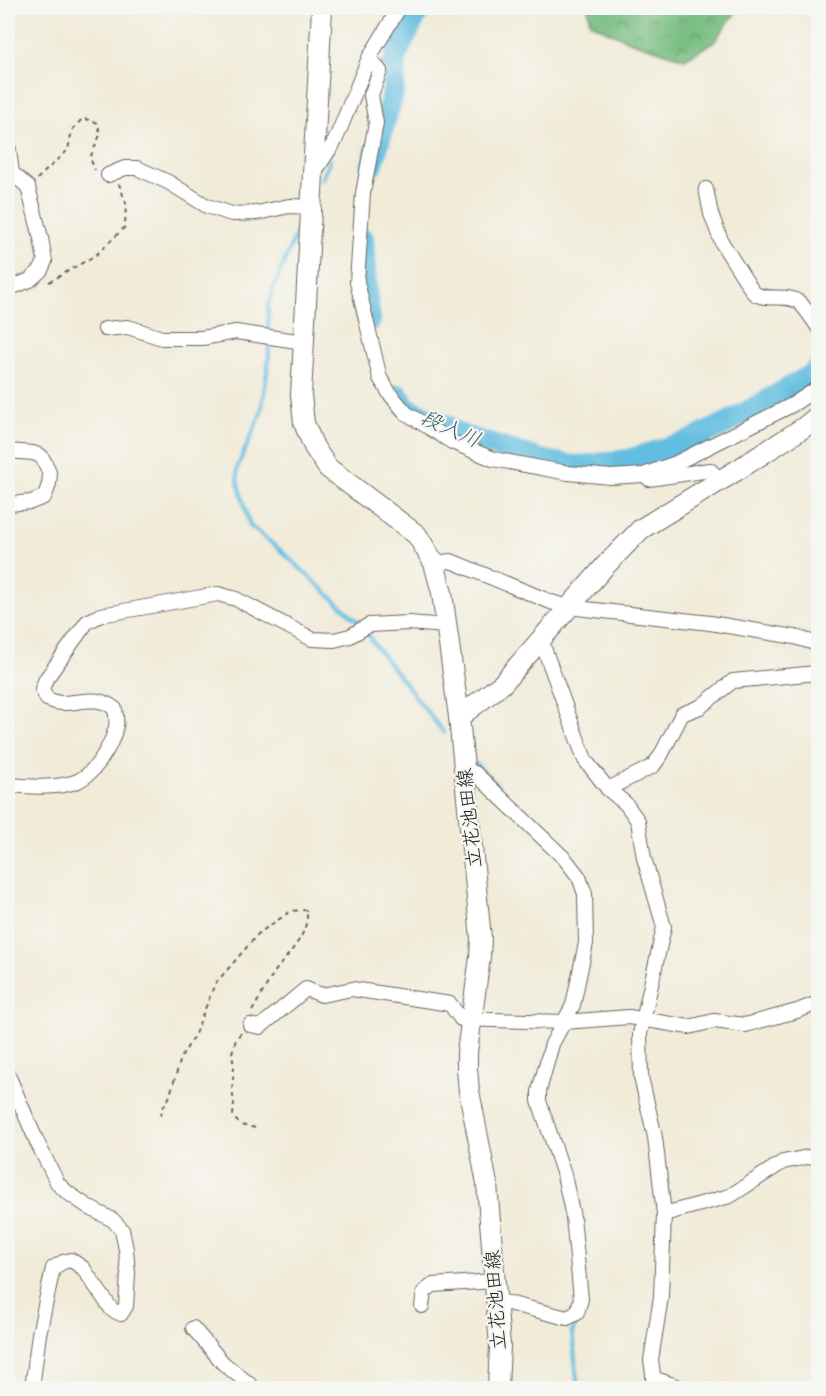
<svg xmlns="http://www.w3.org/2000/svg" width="826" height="1396" viewBox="0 0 826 1396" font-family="Itim,'Klee One',sans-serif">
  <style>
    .forest { fill: url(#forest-crowns); stroke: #4a6c4e; stroke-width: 1.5 }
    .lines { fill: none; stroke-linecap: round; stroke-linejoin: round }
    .stream { stroke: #62bee0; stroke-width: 4 }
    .river { stroke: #62bee0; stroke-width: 22 }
    .street-casing { stroke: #67645e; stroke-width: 16 }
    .secondary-casing { stroke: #67645e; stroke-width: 22 }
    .path { stroke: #67645e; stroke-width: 2; stroke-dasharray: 4.5 4.5; stroke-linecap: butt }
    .street { stroke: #fff; stroke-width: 14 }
    .secondary { stroke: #fff; stroke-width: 20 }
    .labels { text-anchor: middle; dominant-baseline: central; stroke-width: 4.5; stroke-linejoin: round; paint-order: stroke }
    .street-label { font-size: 20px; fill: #1c1c1c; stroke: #f6f6f2 }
    .water-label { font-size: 21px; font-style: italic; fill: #385d6a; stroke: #f6f6f2 }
  </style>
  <defs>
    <pattern id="forest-crowns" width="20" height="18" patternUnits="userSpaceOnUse" patternTransform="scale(1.5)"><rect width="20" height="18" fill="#77bd81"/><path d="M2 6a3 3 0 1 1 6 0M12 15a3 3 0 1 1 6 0" fill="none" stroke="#619969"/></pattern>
  </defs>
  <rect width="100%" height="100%" fill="#f6f6f2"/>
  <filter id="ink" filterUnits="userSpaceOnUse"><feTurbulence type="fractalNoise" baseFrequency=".0167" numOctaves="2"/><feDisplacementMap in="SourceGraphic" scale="12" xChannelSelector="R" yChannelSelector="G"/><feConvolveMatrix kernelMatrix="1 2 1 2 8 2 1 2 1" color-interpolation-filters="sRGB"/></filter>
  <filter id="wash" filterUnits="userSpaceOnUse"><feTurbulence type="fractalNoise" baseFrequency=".008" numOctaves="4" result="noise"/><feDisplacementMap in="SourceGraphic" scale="24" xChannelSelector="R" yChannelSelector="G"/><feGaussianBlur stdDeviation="1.35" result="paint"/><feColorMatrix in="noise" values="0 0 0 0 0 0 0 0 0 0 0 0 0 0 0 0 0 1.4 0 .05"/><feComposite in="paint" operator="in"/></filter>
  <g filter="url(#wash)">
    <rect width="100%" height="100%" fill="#f1ebd8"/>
    <path class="forest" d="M588,8H739L714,42L685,59L629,41L590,23Z"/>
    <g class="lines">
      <g class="stream">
        <path d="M363,90L372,70L396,55"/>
        <path d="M321,180L330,160"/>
        <path d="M302,219L274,287L268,307L269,358L261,413L237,468L238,483L250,526L279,549L362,625"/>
        <path d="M366,631L377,648L444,733"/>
        <path d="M475,763L497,785"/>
        <path d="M578,1388L572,1332L580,1316"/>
      </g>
      <g class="river">
        <path d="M372,165L393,94L396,55L420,8"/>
        <path d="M363,239L366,290L370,320"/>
        <path d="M398,395L407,408L447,426L460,435L545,461L574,466L591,465L628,460L690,441L729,422L811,375L818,369"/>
      </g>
    </g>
  </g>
  <g filter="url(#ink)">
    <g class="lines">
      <defs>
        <g id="street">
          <path d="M369,58L380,71L371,95L376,123L363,193L357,282L380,378L390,394L406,413L452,442L493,459L568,473L611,477L643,475L676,463L792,405L818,388"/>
          <path d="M8,143L12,173L28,187L41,238L45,261L41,270L30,280L8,289"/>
          <path d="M314,173L335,141L369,58L399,8"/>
          <path d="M108,175L125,168H137L168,182L207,206L232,214L257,213L289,206L311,207"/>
          <path d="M706,189L711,214L722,243L753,292C765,303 787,292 800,303C807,310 813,320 818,327"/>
          <path d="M105,329L128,327L162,338H202L236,332L304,342"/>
          <path d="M8,451L33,453L41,456C51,472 53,479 44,497L31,502L8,504"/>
          <path d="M649,479L710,470L721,481"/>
          <path d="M434,563L451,561L551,602L568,607L710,623L795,637L818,644"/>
          <path d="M541,640L585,760L608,789L626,804L638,821L644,858L664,927L640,1034L641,1077L655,1137L664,1214L661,1297L651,1360L655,1388"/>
          <path d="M464,770L475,773L565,859L579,877L585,894L586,943L573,1005L552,1044L539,1091V1101L564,1175L573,1217L581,1299L577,1313L567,1318L496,1300"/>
          <path d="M8,785C29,786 51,789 72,783C93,778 111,747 116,727C117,722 116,715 115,709C97,694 83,703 62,703C57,703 52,701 47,699L42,689L46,679L87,622L101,615L218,594L236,599L312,639L334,640L350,636L369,625L409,623L446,626"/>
          <path d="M608,789L653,766L661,755L682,714L700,707L733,681L817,673"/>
          <path d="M250,1025L260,1027L306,989L322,995L352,989L450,1004L461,1019L564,1022L629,1017L689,1027L714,1021L745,1025L797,1011L818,1003"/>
          <path d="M8,1075L37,1142L58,1184L68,1193L90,1208L113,1220L122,1230L126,1249L128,1273L126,1306L121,1314L112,1310L83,1268L71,1260L63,1262L53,1268L39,1334L32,1388"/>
          <path d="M664,1214L730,1196L783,1162L818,1155"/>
          <path d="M422,1306L424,1292L433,1285L495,1281"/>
          <path d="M193,1328L223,1363L254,1388"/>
          <path d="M653,1378L682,1388"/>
        </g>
        <g id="secondary">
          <path d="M322,8L301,395L304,423L314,447L328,468L417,535L434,563L442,593L459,717L481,938L480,957L467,1052V1069L469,1091L487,1184L500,1346L498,1388"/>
          <path d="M459,717L502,684L605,566L641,529L739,469L803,428L818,416"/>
        </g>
      </defs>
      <use href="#street" class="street-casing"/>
      <use href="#secondary" class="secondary-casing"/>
      <g class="path">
        <path d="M37,179L68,150L72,130L83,118L98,123L100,135L90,158L95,170"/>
        <path d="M49,282L96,255L125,227L126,203L119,184"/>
        <path d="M241,1033L236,1039L232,1053L234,1068L232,1090L234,1102L233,1116L240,1125L256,1128"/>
        <path d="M161,1116L162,1109L169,1098L181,1058L195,1034L215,984L259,933L291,911L307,910C309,938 286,954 272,976C265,988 258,1001 251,1013"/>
      </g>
      <use href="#street" class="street"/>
      <use href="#secondary" class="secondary"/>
    </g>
  </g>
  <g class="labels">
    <g class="street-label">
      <text transform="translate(469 818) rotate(-96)">立花池田線</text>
      <text transform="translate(495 1300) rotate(-94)">立花池田線</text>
    </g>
    <g class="water-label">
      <text transform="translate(451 428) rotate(24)">段入川</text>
    </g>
  </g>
  <rect width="826" height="1396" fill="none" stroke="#f6f6f2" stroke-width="30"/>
</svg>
